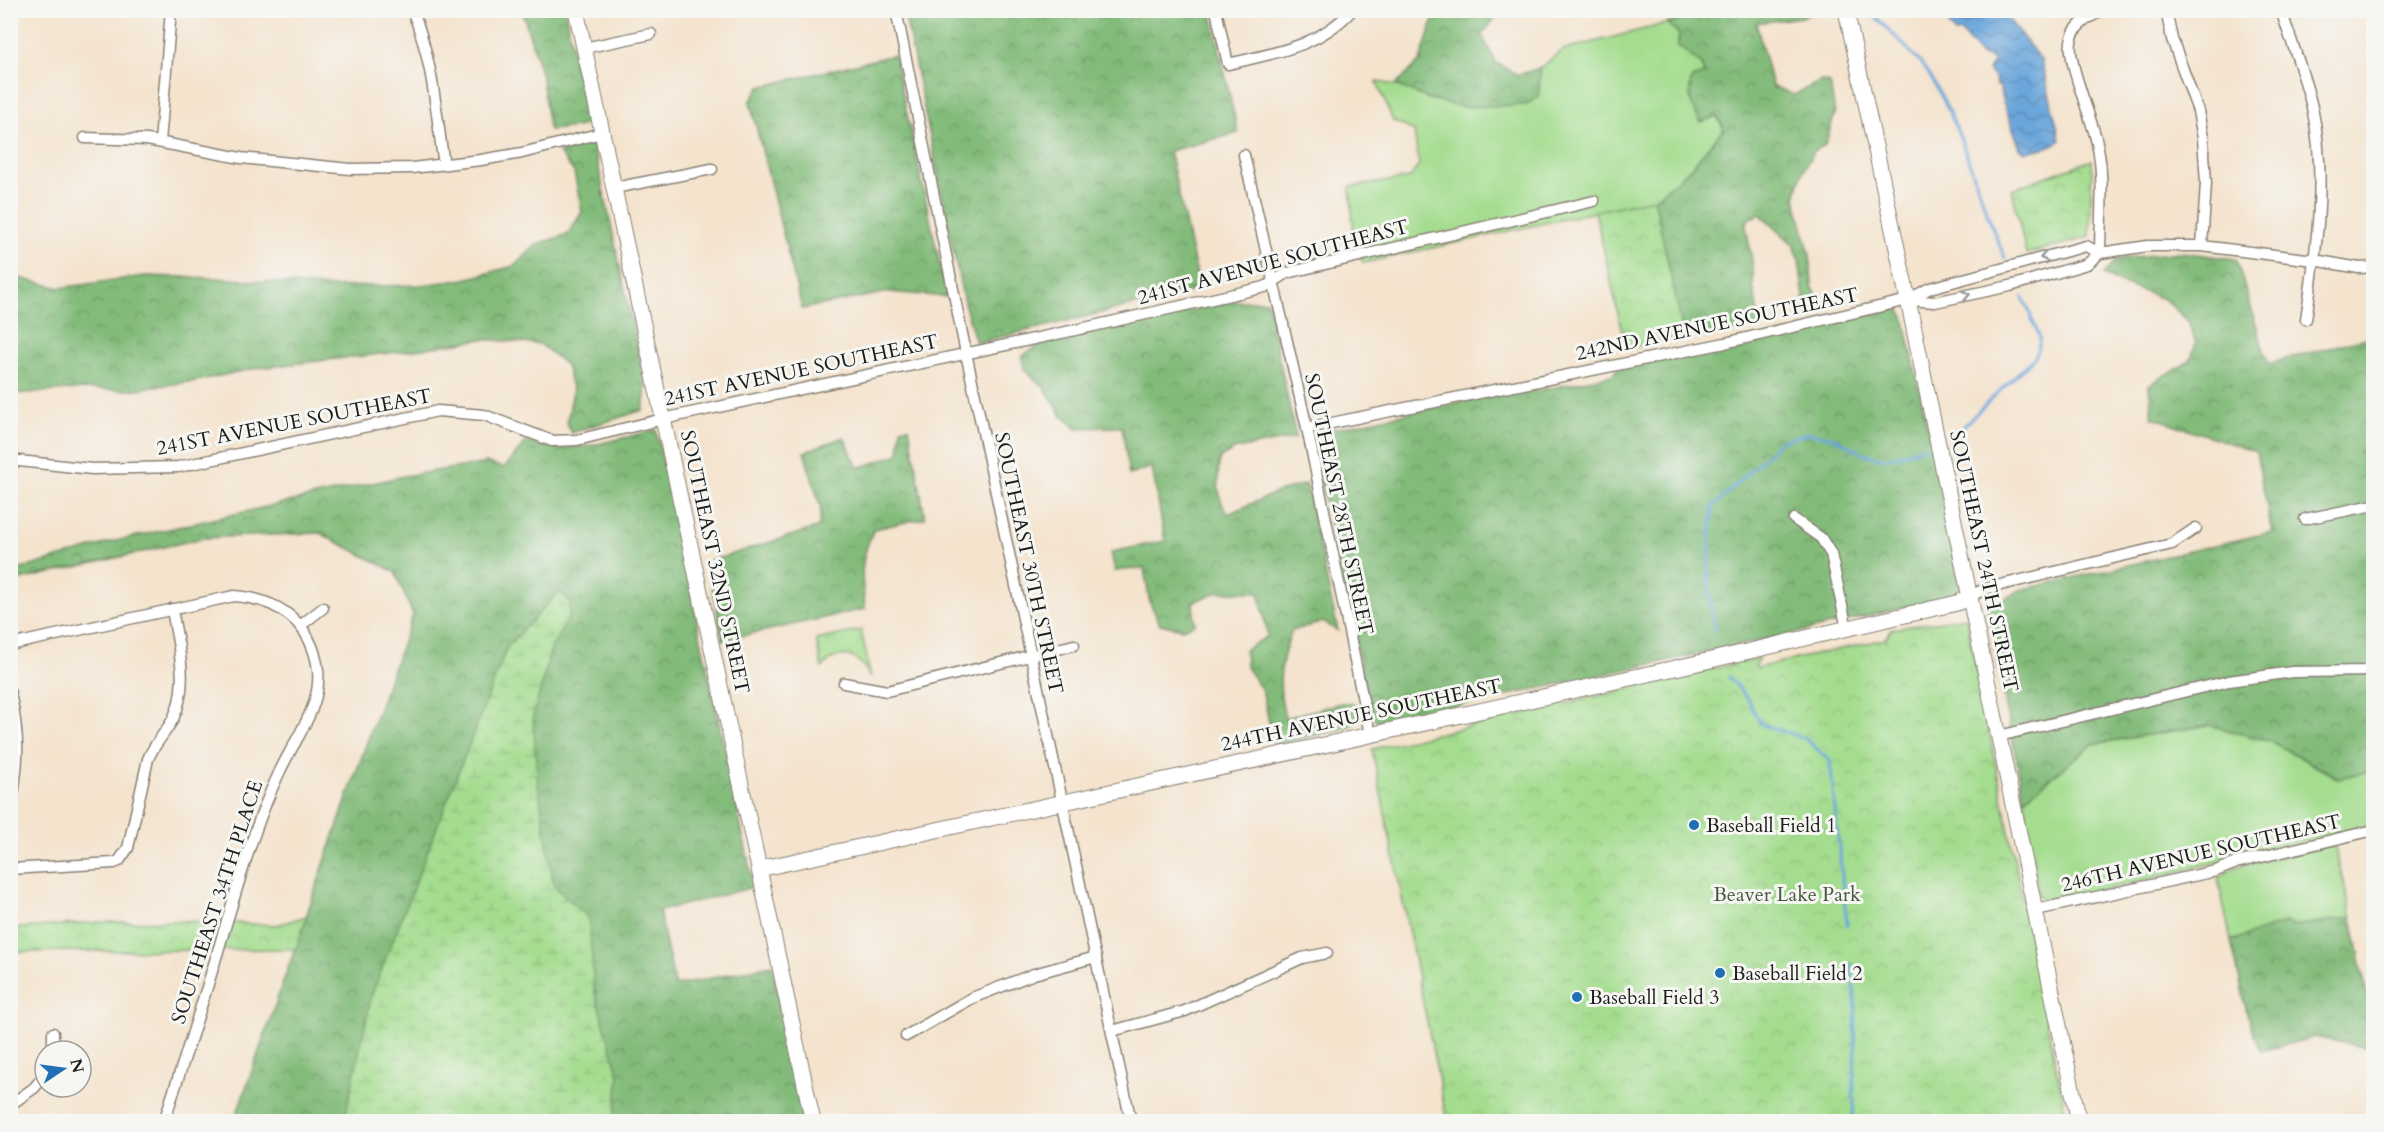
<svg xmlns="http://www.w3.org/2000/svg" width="2384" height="1132" viewBox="0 0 2384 1132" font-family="Cardo,serif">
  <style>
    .green { fill: #a4dd8f; stroke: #607c56; stroke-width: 1.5 }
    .forest { fill: url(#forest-crowns); stroke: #506c4b; stroke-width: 1.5 }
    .wetland { fill: url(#wetland-marsh); stroke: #607c56; stroke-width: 1.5 }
    .park { fill: url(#park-crowns); stroke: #607c56; stroke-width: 1.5 }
    .water { fill: url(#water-waves); stroke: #44617c; stroke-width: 1.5 }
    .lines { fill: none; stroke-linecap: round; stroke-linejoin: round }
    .stream { stroke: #6ba6db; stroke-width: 3 }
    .street-casing { stroke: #888074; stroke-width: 13 }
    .secondary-casing { stroke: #888074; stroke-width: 17 }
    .street { stroke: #fff; stroke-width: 10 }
    .secondary { stroke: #fff; stroke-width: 15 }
    .oneway { stroke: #999 }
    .poi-dot { fill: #1f6fb2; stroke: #f6f6f2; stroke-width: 2 }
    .labels { text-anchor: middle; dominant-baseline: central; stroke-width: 6; stroke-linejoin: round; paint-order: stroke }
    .street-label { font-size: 20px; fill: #1c1c1c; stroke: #f6f6f2 }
    .poi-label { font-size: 20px; fill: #1c1c1c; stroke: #f6f6f2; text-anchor: start }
    .park-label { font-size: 20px; fill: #45563e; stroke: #f6f6f2 }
  </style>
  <defs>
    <pattern id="forest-crowns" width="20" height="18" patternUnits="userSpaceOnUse" patternTransform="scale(1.5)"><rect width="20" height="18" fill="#83bc7a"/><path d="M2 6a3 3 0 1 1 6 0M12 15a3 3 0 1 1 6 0" fill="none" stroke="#6a9863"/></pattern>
    <pattern id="wetland-marsh" width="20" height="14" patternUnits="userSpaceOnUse" patternTransform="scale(1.5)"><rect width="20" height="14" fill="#a4dd8f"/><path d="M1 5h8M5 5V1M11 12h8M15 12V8" fill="none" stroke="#8dbd7b"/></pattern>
    <pattern id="park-crowns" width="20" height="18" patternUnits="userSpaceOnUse" patternTransform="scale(1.5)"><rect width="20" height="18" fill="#a4dd8f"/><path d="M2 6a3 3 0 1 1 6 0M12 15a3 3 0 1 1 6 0" fill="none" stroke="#8dbd7b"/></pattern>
    <pattern id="water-waves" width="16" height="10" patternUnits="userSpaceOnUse" patternTransform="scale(1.5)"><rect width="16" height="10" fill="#6ba6db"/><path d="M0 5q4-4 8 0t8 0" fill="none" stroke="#5786b1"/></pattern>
  </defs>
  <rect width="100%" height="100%" fill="#f6f6f2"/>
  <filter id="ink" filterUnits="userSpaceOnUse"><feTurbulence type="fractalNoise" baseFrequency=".0167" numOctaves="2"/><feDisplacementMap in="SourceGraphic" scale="12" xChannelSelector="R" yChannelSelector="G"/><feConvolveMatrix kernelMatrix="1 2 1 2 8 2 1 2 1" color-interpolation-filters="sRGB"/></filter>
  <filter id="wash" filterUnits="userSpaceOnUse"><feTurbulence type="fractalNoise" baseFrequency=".008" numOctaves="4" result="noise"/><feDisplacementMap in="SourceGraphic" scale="24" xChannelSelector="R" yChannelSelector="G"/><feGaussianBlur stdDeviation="1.35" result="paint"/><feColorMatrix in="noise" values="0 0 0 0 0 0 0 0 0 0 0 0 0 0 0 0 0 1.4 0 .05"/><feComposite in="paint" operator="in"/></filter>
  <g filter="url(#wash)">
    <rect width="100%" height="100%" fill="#f4e3cd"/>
    <g class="green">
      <path d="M1668,23L1679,34L1678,46L1701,64L1704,75L1692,78L1724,129L1685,174L1654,199L1364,263L1355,249L1350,187L1410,178L1419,165L1414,131L1393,121L1377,82L1396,85L1429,99L1539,96L1540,68L1563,50Z"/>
      <path d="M2209,725L2272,742L2337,778L2373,771V824L2048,904L2042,901L2038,894L2024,799L2093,744Z"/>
      <path d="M2334,844L2352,918L2292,926L2286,923L2231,941L2218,878L2235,867Z"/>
    </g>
    <g class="forest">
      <path d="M522,11H565L587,124L578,127L549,130L541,72Z"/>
      <path d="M904,11H1211L1238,133L1169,151L1200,289L976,343L964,302Z"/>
      <path d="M1436,11H1501L1482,35L1496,63L1518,75L1540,68L1539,96L1526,105L1463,107L1429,99L1396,85L1420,61Z"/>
      <path d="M1692,11H1818L1803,17L1756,23L1772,86L1794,95L1821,81L1830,83L1835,114L1825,145L1814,151L1802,173L1795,197L1810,255L1812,286L1821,304L1805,305L1799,261L1793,244L1760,214L1748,219L1746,227L1753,266V286L1760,326L1707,336H1684L1654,199L1685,174L1724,129L1717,116L1701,122C1692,108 1686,94 1692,78L1704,74L1701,64L1678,46L1679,34L1668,23L1682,19Z"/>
      <path d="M894,55L947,297L889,292L802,309L750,102L760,87Z"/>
      <path d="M593,142L646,388L643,410L571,433L567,423L573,391L566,365L540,344L482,339L415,350L257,368L196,381L130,390L83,389L11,394V276L60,288L144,276L217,278L329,287L422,285L465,279L514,266L538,244L568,234L582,212L574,172L559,153Z"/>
      <path d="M2180,252L2236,259L2268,364L2373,336V771L2338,778L2272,742L2209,725L2093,744L2024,799L1987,609L2020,590L2272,532L2256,452L2152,417L2149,385L2190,361L2196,343L2188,321L2164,299L2125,285L2103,275L2118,259Z"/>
      <path d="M1235,301H1267L1296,438L1236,449L1220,458C1217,476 1216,499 1228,514L1275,493L1306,484L1338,631L1323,622L1292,631C1279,662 1277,685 1285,718L1341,703L1356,704L1358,720L1346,728L1274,745L1262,690L1246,667L1245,650L1268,636L1259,592H1218L1193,602L1195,624L1182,629L1160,624L1150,603L1144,568L1115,571L1111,552L1165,541L1152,467L1129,475L1122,427L1077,428L1063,417L1044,387L1024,369L1022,356L1044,342Z"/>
      <path d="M1896,309L1900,310L1904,317L1961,584L1958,591L1953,596L1796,633L1378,723L1373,717L1369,704L1312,442L1319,432L1507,392L1541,390L1612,375L1617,369Z"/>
      <path d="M909,427L925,518L874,529C859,561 861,575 865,609L723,640L707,562L819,527L821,508L804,452L844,437L858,468L899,454L901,428Z"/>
      <path d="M656,430L754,887L659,911L675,986L772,965L804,1121H234C295,953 350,783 413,615L395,572L320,533L203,538L11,582V572L111,542L404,476L487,463L504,468L526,442L558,449L594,445Z"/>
      <path d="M2352,918L2373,1026V1049L2315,1037L2261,1051L2247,1013L2231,941L2286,922L2292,926Z"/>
    </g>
    <path class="wetland" d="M559,592L570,601L569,617L551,649L533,717L538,786L554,886L589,918L594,990L619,1076L614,1121H344L372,994L507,647Z"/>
    <g class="park">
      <path d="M2092,160L2090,237L2026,254L2012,189Z"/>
      <path d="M1654,199L1684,336L1626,349L1595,211Z"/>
      <path d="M1966,617L2067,1121H1447L1372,749L1760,658L1755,666L1756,668L1885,639L1892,629Z"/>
      <path d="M861,630L871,677H869C862,654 837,648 822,668L816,640Z"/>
      <path d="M307,916L296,949L11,952L10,929L101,922L191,921L277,925Z"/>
    </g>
    <path class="water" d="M1943,11H2002L2041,60L2060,139C2053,148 2037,149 2025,152L2020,148L2001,96L2000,85L1997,86L1995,79L1988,70L1991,65L1994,64L1993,60L1989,58L1991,56H1982L1961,32L1955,33L1943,16Z"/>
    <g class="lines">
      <g class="stream">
        <path d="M1829,10L1836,16"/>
        <path d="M1863,15H1874C1889,32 1920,58 1930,76C1965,132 1978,199 2005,258"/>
        <path d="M1956,433L2036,356L2040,338L2023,297"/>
        <path d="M1716,630C1704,584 1709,554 1713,507L1781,441L1809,433L1837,439L1859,452L1879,458L1894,457L1925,447"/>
        <path d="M1729,677L1747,698L1761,724L1806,739L1830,761L1847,925"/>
        <path d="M1851,964L1856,1007L1853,1122"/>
      </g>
    </g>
  </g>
  <g filter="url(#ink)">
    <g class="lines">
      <defs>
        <g id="street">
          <path d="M412,10C433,59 436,113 444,165"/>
          <path d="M896,10L966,353L1131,1122"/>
          <path d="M1216,10L1228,64C1274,53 1319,47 1352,10"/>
          <path d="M2166,10L2172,39L2198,111L2203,138L2206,183L2202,246"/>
          <path d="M2281,10C2292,44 2306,78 2313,112C2327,180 2316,252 2306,319"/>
          <path d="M584,48L651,34"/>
          <path d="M85,138L147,140L241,158L350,169L412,168L481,160L522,153L602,133"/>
          <path d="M160,142L171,10"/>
          <path d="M1244,155L1307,428L1370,734"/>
          <path d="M614,188L712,169"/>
          <path d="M2100,253C2100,217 2105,178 2097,143C2092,118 2067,62 2071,41C2074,25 2089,17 2103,10"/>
          <path d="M1909,300L1935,302L2010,286L2087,264L2100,253L2148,246H2202L2314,260L2359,268L2374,267"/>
          <path d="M1307,428L1725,343L1908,300L1930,288L2086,246L2100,253"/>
          <path d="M10,460L92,469L178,467L438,411L484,415L552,441L577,440L663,419L1089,327L1265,287L1287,273L1594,201"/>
          <path d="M1794,519L1821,538L1831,554L1847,629"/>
          <path d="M2305,519L2374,505"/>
          <path d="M1970,597L1984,589L2172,544L2196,528"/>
          <path d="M300,626L323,608"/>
          <path d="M10,645L234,596C279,599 312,623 318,670C322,707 294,740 280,771C255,823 240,879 223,934C205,997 184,1059 164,1122"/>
          <path d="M844,683L887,691L1074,645"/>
          <path d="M10,693C21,741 18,766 10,814"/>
          <path d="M1999,736L2229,681L2292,672L2374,671"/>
          <path d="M10,869L114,863L119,861L128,848L148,759C154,744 165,734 173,719C190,684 178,646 172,609"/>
          <path d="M2036,910L2216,871L2236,863L2374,830"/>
          <path d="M1112,1031L1185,1011L1302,958L1327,953"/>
          <path d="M906,1036L972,998L1034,974L1096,957"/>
          <path d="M53,1051V1033"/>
          <path d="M10,1105L34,1088L45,1075"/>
          <path d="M10,1118L12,1122"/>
        </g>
        <g id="secondary">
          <path d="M576,10L813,1122"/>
          <path d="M1846,10L1908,300L2079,1122"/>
          <path d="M759,869L1689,665L1957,603L1970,597"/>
        </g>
      </defs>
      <use href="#street" class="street-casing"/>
      <use href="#secondary" class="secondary-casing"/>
      <use href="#street" class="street"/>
      <use href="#secondary" class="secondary"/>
    </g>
    <defs><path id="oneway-chevron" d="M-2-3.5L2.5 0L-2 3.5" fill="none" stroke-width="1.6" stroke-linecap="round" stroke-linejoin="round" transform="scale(1.5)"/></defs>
    <g class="oneway">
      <use href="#oneway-chevron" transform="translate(2044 257) rotate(165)"/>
      <use href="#oneway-chevron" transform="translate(1966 295) rotate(-13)"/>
    </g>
  </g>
  <g class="poi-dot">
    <circle cx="1694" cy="825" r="6"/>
    <circle cx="1720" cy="973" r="6"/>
    <circle cx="1577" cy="997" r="6"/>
  </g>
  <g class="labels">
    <g class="street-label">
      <text transform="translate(1273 262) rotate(-15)">241ST AVENUE SOUTHEAST</text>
      <text transform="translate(1717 324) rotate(-12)">242ND AVENUE SOUTHEAST</text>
      <text transform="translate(801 370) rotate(-12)">241ST AVENUE SOUTHEAST</text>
      <text transform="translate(294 422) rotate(-11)">241ST AVENUE SOUTHEAST</text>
      <text transform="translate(1339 504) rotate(78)">SOUTHEAST 28TH STREET</text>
      <text transform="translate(1984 561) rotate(78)">SOUTHEAST 24TH STREET</text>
      <text transform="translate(715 562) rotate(78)">SOUTHEAST 32ND STREET</text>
      <text transform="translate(1029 563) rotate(78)">SOUTHEAST 30TH STREET</text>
      <text transform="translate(1361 715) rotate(-12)">244TH AVENUE SOUTHEAST</text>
      <text transform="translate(2201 853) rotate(-13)">246TH AVENUE SOUTHEAST</text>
      <text transform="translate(217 902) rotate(-72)">SOUTHEAST 34TH PLACE</text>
    </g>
    <g class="poi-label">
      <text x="1706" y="825">Baseball Field 1</text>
      <text x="1732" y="973">Baseball Field 2</text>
      <text x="1589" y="997">Baseball Field 3</text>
    </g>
    <g class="park-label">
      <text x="1787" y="894">Beaver Lake Park</text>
    </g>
  </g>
  <rect width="2384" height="1132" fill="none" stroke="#f6f6f2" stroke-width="36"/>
  <g transform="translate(63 1069) rotate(77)"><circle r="28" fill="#f6f6f2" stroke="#9f9f9c" stroke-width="1.5"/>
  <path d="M0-4.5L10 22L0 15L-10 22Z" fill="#1f6fb2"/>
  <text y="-9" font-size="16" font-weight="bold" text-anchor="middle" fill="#1c1c1c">N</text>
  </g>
</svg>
